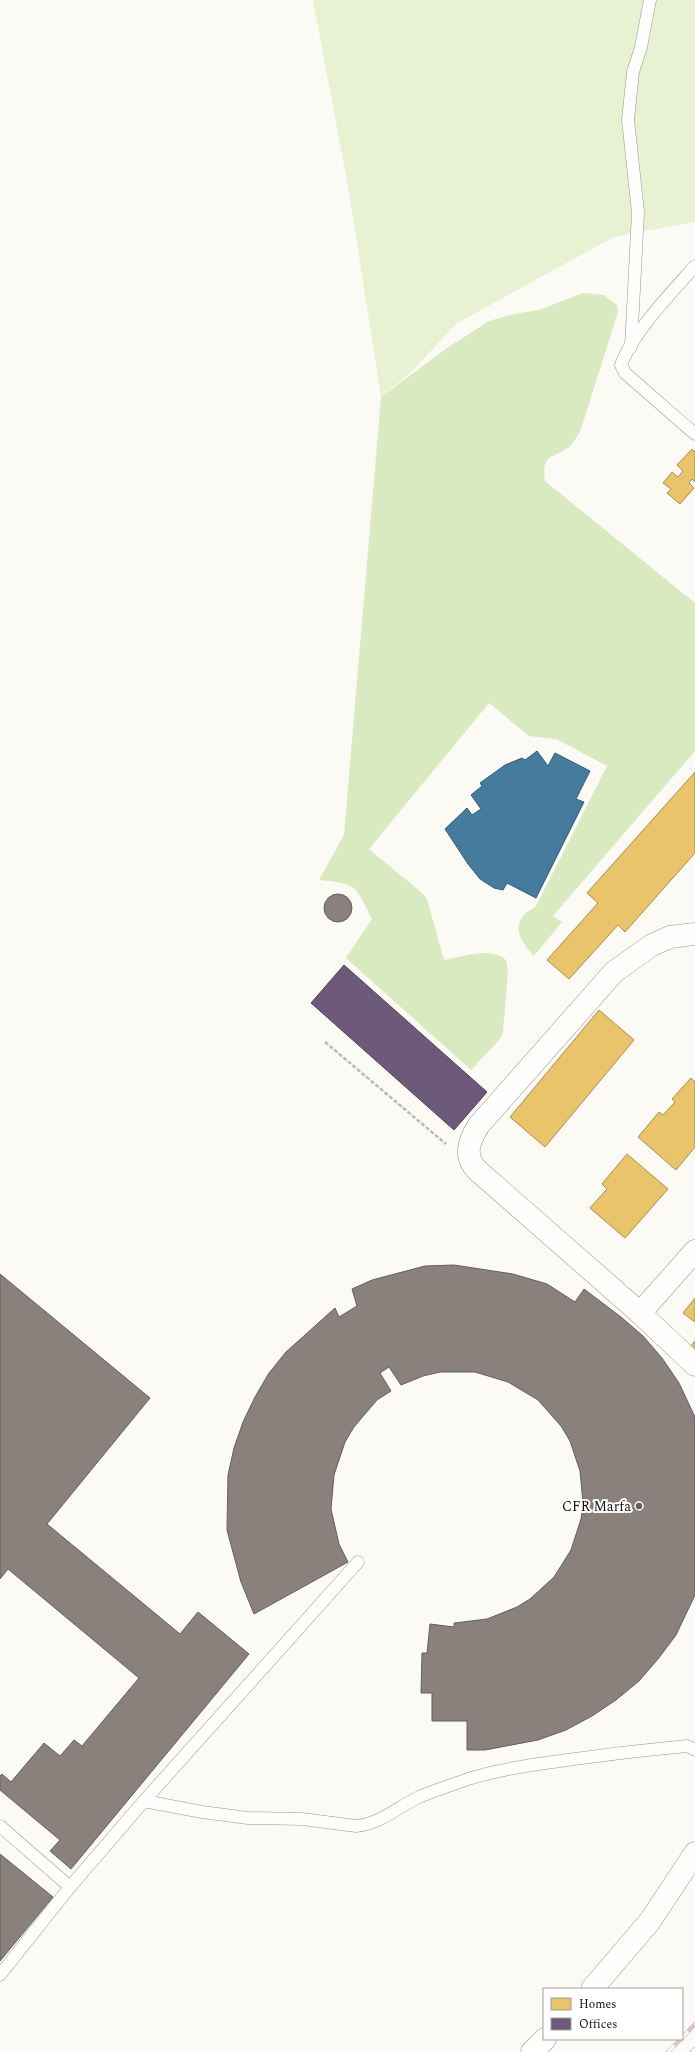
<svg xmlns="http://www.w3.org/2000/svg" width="695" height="2052" viewBox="0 0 695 2052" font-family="Spectral,serif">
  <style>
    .green { fill: #e8f2d3 }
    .forest { fill: #d9eac1 }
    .homes { fill: #e9c46a; stroke: #a88e4f }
    .offices { fill: #6d597a; stroke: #51435a }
    .public { fill: #457b9d; stroke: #355b72 }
    .industry { fill: #8a817c; stroke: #655f5b }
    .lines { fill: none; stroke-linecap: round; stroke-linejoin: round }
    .lane-casing { stroke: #969592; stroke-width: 13 }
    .street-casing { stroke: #969592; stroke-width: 23 }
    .path { stroke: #b9b9b8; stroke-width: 2.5; stroke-dasharray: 4 2; stroke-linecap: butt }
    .lane { stroke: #fffefd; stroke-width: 12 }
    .street { stroke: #fffefd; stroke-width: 22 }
    .rail-casing { stroke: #d9c4c6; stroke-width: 4.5 }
    .rail { stroke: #fff; stroke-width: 3; stroke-dasharray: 9; stroke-linecap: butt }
    .poi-dot { fill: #62615f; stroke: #fff; stroke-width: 1.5 }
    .labels { text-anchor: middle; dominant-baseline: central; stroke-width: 4; stroke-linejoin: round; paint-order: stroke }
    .poi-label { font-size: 14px; fill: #0f0f0f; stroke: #fff; text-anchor: end }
  </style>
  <rect width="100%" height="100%" fill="#fcfaf4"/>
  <path class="green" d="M313,0H695V222L614,237L457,323L410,373L381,397L349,192Z"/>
  <path class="forest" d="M583,293L604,295L617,305L618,312L580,432C577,436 573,444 569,447C553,459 541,453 545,481L695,603V751L553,916L562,922L534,956C523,945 510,927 526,913C529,910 533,909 536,906L607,766L556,739L529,736L489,703L369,849L422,893L427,899L444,960C464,957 489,946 506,960L508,972L503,1032L501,1038L471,1070L346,958L372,919C355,885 358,884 319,880L344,835L381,397L447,348L489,321L514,314L539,310Z"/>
  <g class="homes">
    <path d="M692,449L695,452V482L692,479L689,483L694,488L680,504L667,493L671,489L663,483L672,472L678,477L683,471L677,465Z"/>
    <path d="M695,772V853L625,932L618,925L569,979L547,960L598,903L587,893Z"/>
    <path d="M599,1010L634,1040L545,1147L510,1117Z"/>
    <path d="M691,1078L695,1082V1147L676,1170L638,1137L659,1112L663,1115L675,1102L672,1099Z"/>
    <path d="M627,1154L668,1189L625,1238L590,1208L607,1189L602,1184Z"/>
    <path d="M695,1298V1322L683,1313Z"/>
    <path d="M695,1341V1358L687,1351Z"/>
  </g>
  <path class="offices" d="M344,965L487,1092L454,1130L311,1003Z"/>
  <path class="public" d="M537,751L548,766L555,753L590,771L576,799L584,802L536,898L507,883L503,890L494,888L480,879L468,864L445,829L467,808L472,815L481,809L471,795L482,786L480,783L505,765L522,758L525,760Z"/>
  <g class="industry">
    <circle cx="338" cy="908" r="14"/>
    <path d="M454,1265L513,1274L547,1284L575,1302L584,1289L621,1317L643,1336L662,1358L679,1383L695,1417V1595L676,1635L658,1659L639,1681L616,1700L592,1716L566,1730L538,1740L485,1750H467V1721H432V1693H421L422,1653H427L430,1624L454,1627V1623L487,1619L517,1607L530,1599L554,1577L571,1550L581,1519L583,1503L580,1471L570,1441L561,1426L538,1400L508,1382L475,1372H440L423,1376L401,1385L389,1367L380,1373L391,1391L377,1400L354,1427L345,1442L334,1475L331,1509L339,1544L348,1562L254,1614L241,1582L227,1530L228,1475L234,1448L243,1422L255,1397L269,1373L286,1352L335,1308L339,1317L357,1306L352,1289L372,1280L425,1266Z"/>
    <path d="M0,1274L150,1398L47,1524L180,1634L198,1612L249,1654L71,1869L50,1851L60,1840L0,1790V1776L2,1774L11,1782L44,1743L60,1756L74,1740L82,1746L139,1678L8,1569L0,1579Z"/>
    <path d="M0,1854L53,1897L0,1961Z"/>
  </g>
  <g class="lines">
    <defs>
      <g id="lane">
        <path d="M695,266C672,292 633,332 621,365L625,373L695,434"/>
        <path d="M631,347L638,212L628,120L633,72L641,47L650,0"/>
        <path d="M144,1801L358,1562"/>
        <path d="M0,1826L70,1887"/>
        <path d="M0,1975L70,1887L144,1801L202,1812L248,1818L302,1819L356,1826C380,1824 398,1807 419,1797C435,1790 452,1785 468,1779C497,1770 529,1765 560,1761C602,1755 644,1750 687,1746L695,1750"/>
      </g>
      <g id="street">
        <path d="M695,934L670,937L652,945L614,972L479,1125C469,1140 463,1156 477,1170L640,1313L695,1365"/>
        <path d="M640,1313L695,1251"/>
        <path d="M592,1989L650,1921L695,1853"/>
        <path d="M532,2052L545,2039"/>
      </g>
    </defs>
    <use href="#lane" class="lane-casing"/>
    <use href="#street" class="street-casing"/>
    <path class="path" d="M325,1042L446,1144"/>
    <use href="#lane" class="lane"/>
    <use href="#street" class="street"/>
    <defs>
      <g id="rail">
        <path d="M682,2038L695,2024"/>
        <path d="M668,2052L681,2039"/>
        <path d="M692,2052L695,2049"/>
      </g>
    </defs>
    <use href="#rail" class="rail-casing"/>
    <use href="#rail" class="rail"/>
  </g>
  <circle class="poi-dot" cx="639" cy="1506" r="4"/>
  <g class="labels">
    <g class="poi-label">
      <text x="631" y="1506">CFR Marfa</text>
    </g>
  </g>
  <rect x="543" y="1988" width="140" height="52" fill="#ffffff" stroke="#9f9f9f"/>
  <rect x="551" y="1998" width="20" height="12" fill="#e9c46a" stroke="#9f9f9f"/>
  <text x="579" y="2008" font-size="12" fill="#0f0f0f">Homes</text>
  <rect x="551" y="2018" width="20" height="12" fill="#6d597a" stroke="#9f9f9f"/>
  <text x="579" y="2028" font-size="12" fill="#0f0f0f">Offices</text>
</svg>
